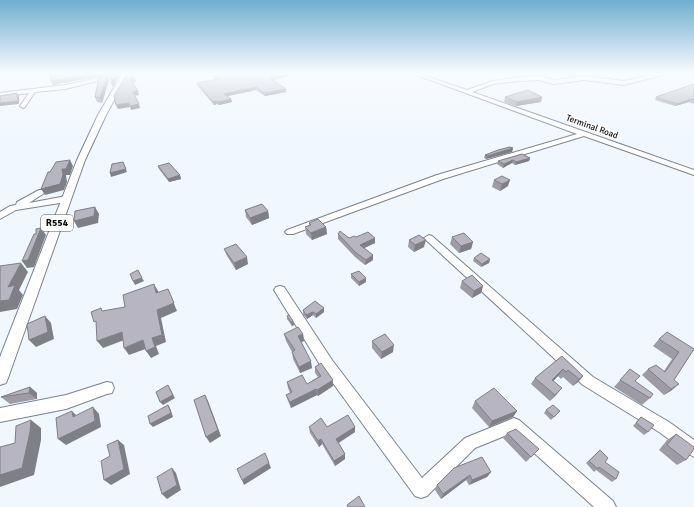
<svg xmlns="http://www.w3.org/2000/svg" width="694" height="507" viewBox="0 0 694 507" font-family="Signika,sans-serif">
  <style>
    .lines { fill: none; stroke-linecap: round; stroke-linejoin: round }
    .minor-casing { stroke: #7a828b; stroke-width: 2 }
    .major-casing { stroke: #7a828b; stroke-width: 2 }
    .minor { fill: #fff; fill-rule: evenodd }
    .major { fill: #fff; fill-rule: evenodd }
    .wall { fill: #9d9ca6 }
    .shaded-wall { fill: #7f7f87 }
    .building { fill: #b6b5c1; stroke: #7f7f87 }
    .labels { text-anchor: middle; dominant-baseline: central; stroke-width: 3.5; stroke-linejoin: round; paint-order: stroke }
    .far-street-label { font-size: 9px; fill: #0b0e11; stroke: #fff }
    .shield { fill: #fff; stroke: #545658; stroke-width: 1 }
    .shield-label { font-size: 10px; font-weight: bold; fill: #0b0e11 }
  </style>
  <rect width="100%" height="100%" fill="#f0f7ff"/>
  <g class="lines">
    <defs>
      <g id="minor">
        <path d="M119,74H126L65,89L35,92L25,107L23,108L20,106L29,93L0,97V93L65,85Z"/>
        <path d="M414,74H419L467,90L492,81L520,77L539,76L554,80L584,76L624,81L657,74H663V75L624,85L584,80L554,84L539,80L520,81L493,84L472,92L694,170V175L584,136L443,179L293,234H287L285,232L287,230L437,175L577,134Z"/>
        <path d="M39,190H42L46,192L29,203L66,196L70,199L66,202L16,210L0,219V212L10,206L16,205L17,202Z"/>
        <path d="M429,235L432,236L593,377L669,422L694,440V457L689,454L659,432L583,385L426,240L424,238Z"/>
        <path d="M280,286L284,287L332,360L422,478L465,438L514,418L519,420L613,501L616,507H594L512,433L475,448L427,496L421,498L415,496L322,368L274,290L276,287Z"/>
        <path d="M107,382L112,383L114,388L112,393L107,394L66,409L0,422V408L66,395Z"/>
      </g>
      <path id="major" d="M122,74H128L106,115L85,160L8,378L6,383L0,385V357L77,160L98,115Z"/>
    </defs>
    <use href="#minor" class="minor-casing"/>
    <use href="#major" class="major-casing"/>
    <use href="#minor" class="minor"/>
    <use href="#major" class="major"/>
  </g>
  <g class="wall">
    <path d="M107,75L109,80L102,103L97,102L95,97Z"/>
    <path d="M292,75L273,80L286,89V92L265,96L256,90L227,96L231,99L232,102L219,105L217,104L214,105L198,86L197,83L216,79H214V76Z"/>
    <path d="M694,84V104L689,102L675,106L655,100L656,97Z"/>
    <path d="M505,97H542L541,102L516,106L504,102Z"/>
    <path d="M513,148L512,152L486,159L484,158L485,155Z"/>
    <path d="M530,158L529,161L515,165L512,163L503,168L497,164L498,161Z"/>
    <path d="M158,166L180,175L181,179L169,182L159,169Z"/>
    <path d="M494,180L508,186L500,191L492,187Z"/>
    <path d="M245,210L268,211L269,218L252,225L246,217Z"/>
    <path d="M309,223L326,227L327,234L312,240L306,234L305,227L309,225Z"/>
    <path d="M338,234L349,238L356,237L375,238V243L364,248L373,255V260L365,265L355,257L338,239Z"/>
    <path d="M452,237L473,242L471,249L459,253L450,244Z"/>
    <path d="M409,240L424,247L414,252L408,247Z"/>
    <path d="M224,249L248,264L236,270L227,256Z"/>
    <path d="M474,258L490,259L489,263L481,267L473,261Z"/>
    <path d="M351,274L366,282L359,286L351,278Z"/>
    <path d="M462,281L483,286L481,293L472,298L460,288Z"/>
    <path d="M324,308V312L316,318L313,315L307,319L303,314V310Z"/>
    <path d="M287,316L293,321L294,325L292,326L287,319Z"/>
    <path d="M284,334H303L304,341L301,342L312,368L300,373L293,359L292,352L286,341Z"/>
    <path d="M659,339L694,349L674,380L672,390L664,395L642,375L648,369L664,371L672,359L653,346Z"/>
    <path d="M372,341L393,352L381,359L372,348Z"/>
    <path d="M562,356L583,376L578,382L573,386L563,377L561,379L558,376L553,381L557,394L550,401L531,384L535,378Z"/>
    <path d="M315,367L333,386L318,396L317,395L291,408L288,401L286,395L290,393L288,388L287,382L307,384L318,377L315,373Z"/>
    <path d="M630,369L635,381L650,398L642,405L614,387Z"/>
    <path d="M30,387L37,393V399L10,404L1,397Z"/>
    <path d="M475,401L517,411L513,417L489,427L472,408Z"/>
    <path d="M546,410L560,411L551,420L544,413Z"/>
    <path d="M641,417L648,432L644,435L633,426Z"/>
    <path d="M309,427H355V432L339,443L345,454V459L335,466L322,444L319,447L310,433Z"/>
    <path d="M507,433L539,449L526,462L503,438Z"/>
    <path d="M676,434L686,460L677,465L659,450L667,440Z"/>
    <path d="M600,450L605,462L616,479L612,482L596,470L594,472L586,463Z"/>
    <path d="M454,468L491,472L487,477L469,485L466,480L441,499L435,490L437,485Z"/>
  </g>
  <g class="shaded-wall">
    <path d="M92,74H113L53,85L51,81Z"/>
    <path d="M117,74L118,77L113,87L111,83Z"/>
    <path d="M286,74H292V75L271,81L270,78Z"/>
    <path d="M107,75L109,80L102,103L100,98Z"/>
    <path d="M135,78L136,82L131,83L130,79Z"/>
    <path d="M256,87V90L224,97V94Z"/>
    <path d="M286,89V92L265,96L264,93Z"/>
    <path d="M138,91L139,95L134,96L133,92Z"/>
    <path d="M17,93L19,96V104L0,106V103Z"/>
    <path d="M542,97L541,102L516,106L517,102Z"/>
    <path d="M231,99L232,102L219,105L218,102Z"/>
    <path d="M691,99L689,102L675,106L677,104Z"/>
    <path d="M216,101L217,104L214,105L213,102Z"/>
    <path d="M129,103L130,107L118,109L116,105Z"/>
    <path d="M139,104L140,108L131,110L130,106Z"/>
    <path d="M513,148L512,152L486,159L487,156Z"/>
    <path d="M530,158L529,161L515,165L516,162Z"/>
    <path d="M70,160L73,166L70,175H66L67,182L64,190L45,195L41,189L62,169Z"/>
    <path d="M513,160L512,163L503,168L504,164Z"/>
    <path d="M123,162L127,172L111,177L110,173Z"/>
    <path d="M180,175L181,179L169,182L168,179Z"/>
    <path d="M510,180L508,186L500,191L502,184Z"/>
    <path d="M95,207L99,214L98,223L78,228L74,221Z"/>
    <path d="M268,211L269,218L252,225L250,218Z"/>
    <path d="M326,227L327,234L312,240L311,233Z"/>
    <path d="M41,228L46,235L34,267L27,268L22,261Z"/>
    <path d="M375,238V243L360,250V245Z"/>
    <path d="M426,240L424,247L414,252L415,245Z"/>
    <path d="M473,242L471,249L459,253L461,246Z"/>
    <path d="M373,255V260L365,265L366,260Z"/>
    <path d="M247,257L248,264L236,270L234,263Z"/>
    <path d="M490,259L489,263L481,267L482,264Z"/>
    <path d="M21,263L28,272L19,290L23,295L17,309L0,312V301Z"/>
    <path d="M142,278L144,281L135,285L133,281Z"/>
    <path d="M366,278V282L359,286V282Z"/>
    <path d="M154,284L158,291L160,301L156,293Z"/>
    <path d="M483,286L481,293L472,298L474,291Z"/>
    <path d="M168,289L177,311L161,318L166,342L156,346L159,354L151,358L146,351L152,338L157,310Z"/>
    <path d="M324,308V312L316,318V314Z"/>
    <path d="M313,312V315L307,319L306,315Z"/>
    <path d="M45,316L51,323L54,339L36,347L29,340Z"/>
    <path d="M293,321L294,325L292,326L291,322Z"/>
    <path d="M122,332L127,339L103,348L97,341Z"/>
    <path d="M303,334L304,341L299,343L298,336Z"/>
    <path d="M143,340L148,348L129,355L124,348Z"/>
    <path d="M394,345L393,352L381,359L382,352Z"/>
    <path d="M311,361L312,368L300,373L299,367Z"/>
    <path d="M563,369L558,376L548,387L552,380Z"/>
    <path d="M583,376L578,382L573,386L579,379Z"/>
    <path d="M333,380V386L318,396L317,390Z"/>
    <path d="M679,384L672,390L664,395L671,389Z"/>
    <path d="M168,385L175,398L163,405L160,402Z"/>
    <path d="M30,387L37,393V399L29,393Z"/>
    <path d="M562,388L557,394L550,401L555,395Z"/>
    <path d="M316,389L317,395L291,408L290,402Z"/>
    <path d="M205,395L208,401L221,436L210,443L206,437Z"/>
    <path d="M168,405L170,408L173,417L153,427L150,424Z"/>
    <path d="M93,407L99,414L101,427L66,445L58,439Z"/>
    <path d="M72,411L78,417H73Z"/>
    <path d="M517,411L513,417L489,427L492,421Z"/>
    <path d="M31,420L41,428V440L34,475L0,487V475Z"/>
    <path d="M355,427V432L336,444V439Z"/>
    <path d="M321,439L322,444L319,447L318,441Z"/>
    <path d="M118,440L124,445L130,474L111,485L104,480Z"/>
    <path d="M345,454V459L335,466L334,461Z"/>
    <path d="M269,463L271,468L244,485L242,480Z"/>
    <path d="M172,468L176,473L181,490L167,499L162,494Z"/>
    <path d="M491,472L487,477L469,485L472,480Z"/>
    <path d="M470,475L466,480L441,499L443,494Z"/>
  </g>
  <g class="building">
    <path d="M49,74H92L51,81Z"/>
    <path d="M117,74L111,83L110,75Z"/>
    <path d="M127,74H130L135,78L130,79L138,91L133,92L139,104L130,106L129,103L116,105L114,96Z"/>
    <path d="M221,74H286L270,78L286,89L264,93L256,87L224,94L231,99L218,102L216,101L213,102L197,83L220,79L214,76Z"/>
    <path d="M107,75L100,98L95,97L99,77Z"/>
    <path d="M694,84V100L691,99L677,104L656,97Z"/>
    <path d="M528,90L542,97L517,102L505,97Z"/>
    <path d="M17,93L18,101L0,103V96Z"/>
    <path d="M510,147L513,148L487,156L485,155L498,150Z"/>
    <path d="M522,154L530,158L516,162L513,160L504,164L498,161Z"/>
    <path d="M70,160L66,169H62L63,175L60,184L41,189L48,172H50L56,162Z"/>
    <path d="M123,162L126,169L110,173L112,164Z"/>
    <path d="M169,163L180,175L168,179L158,166Z"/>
    <path d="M502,176L510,180L502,184L494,180Z"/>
    <path d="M262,204L268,211L250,218L245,210Z"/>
    <path d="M95,207L94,216L74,221L75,211Z"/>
    <path d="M318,219L326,227L311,233L305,227L311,225L309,223Z"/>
    <path d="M41,228L28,260L22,261L34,234H36V229Z"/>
    <path d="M340,231L349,238L354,236L356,237L368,232L375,238L360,245L373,255L366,260L355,252L338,234Z"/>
    <path d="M464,233L473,242L461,246L452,237Z"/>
    <path d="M419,235L426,240L415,245L409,240Z"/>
    <path d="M236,244L247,257L234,263L224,249Z"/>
    <path d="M481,253L490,259L482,264L474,258Z"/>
    <path d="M21,263L8,287L15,285L9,300L0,301V266Z"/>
    <path d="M138,270L142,278L133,281L130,274Z"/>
    <path d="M359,271L366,278L359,282L351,274Z"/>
    <path d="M472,275L483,286L474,291L462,281Z"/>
    <path d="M154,284L156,293L168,289L174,303L157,310L162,335L152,338L155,347L146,351L143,340L124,348L122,332L97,341L96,321L94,322L91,312L101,308L102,311L125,307L123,295Z"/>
    <path d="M315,301L324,308L316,314L313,312L306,315L303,310Z"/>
    <path d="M289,315L293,321L291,322L287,316Z"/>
    <path d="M45,316L48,332L29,340L27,324Z"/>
    <path d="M298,327L303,334L298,336L311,361L299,367L292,352L295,350L284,334Z"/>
    <path d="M667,332L694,349L674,380L679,384L671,389L648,369L656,365L665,372L679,352L659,339Z"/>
    <path d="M385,334L394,345L382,352L372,341Z"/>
    <path d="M562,356L583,376L579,379L568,370L566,372L563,369L552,380L562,388L555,395L535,378Z"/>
    <path d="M321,363L333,380L317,390L316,389L290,402L286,395L292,392L287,382L302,375L307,384L321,376L315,367Z"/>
    <path d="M630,369L640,376L635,381L653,394L650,398L620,380Z"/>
    <path d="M168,385L173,395L160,402L156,392Z"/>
    <path d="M30,387L29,393L1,397Z"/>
    <path d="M494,388L517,411L492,421L475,401Z"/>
    <path d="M205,395L218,430L206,437L194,400Z"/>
    <path d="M168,405L171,413L150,424L148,416Z"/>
    <path d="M553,405L560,411L554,417L546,410Z"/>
    <path d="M93,407L95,421L58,439L56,418L72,411L73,417Z"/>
    <path d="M348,415L355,427L336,439L345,454L334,461L321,439L318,441L309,427L321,418L327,427Z"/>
    <path d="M641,417L654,425L648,432L636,423Z"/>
    <path d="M31,420L30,432L22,468L0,475V447L15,443L16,426Z"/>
    <path d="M516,429L539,449L531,457L507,433Z"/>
    <path d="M676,434L694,447V449L686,460L667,445Z"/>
    <path d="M118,440L124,469L104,480L101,461L110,456L107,445Z"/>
    <path d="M600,450L608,458L605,462L619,472L616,479L599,467L598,469L589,461Z"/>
    <path d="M265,453L269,463L242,480L237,469Z"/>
    <path d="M482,457L491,472L472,480L470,475L443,494L437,485L454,468Z"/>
    <path d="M172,468L177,485L162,494L157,477Z"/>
    <path d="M359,496L365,507H348L347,505Z"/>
  </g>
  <linearGradient id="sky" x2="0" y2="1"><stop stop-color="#6eaece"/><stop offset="0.51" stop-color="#f8fbff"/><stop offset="1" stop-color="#f8fbff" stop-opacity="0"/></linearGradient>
  <rect width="694" height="144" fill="url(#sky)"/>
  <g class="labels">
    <g class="far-street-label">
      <text transform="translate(592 127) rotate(20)">Terminal Road</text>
    </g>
    <rect class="shield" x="41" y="215" width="32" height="16" rx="3"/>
    <g class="shield-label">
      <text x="57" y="223">R554</text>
    </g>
  </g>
</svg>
